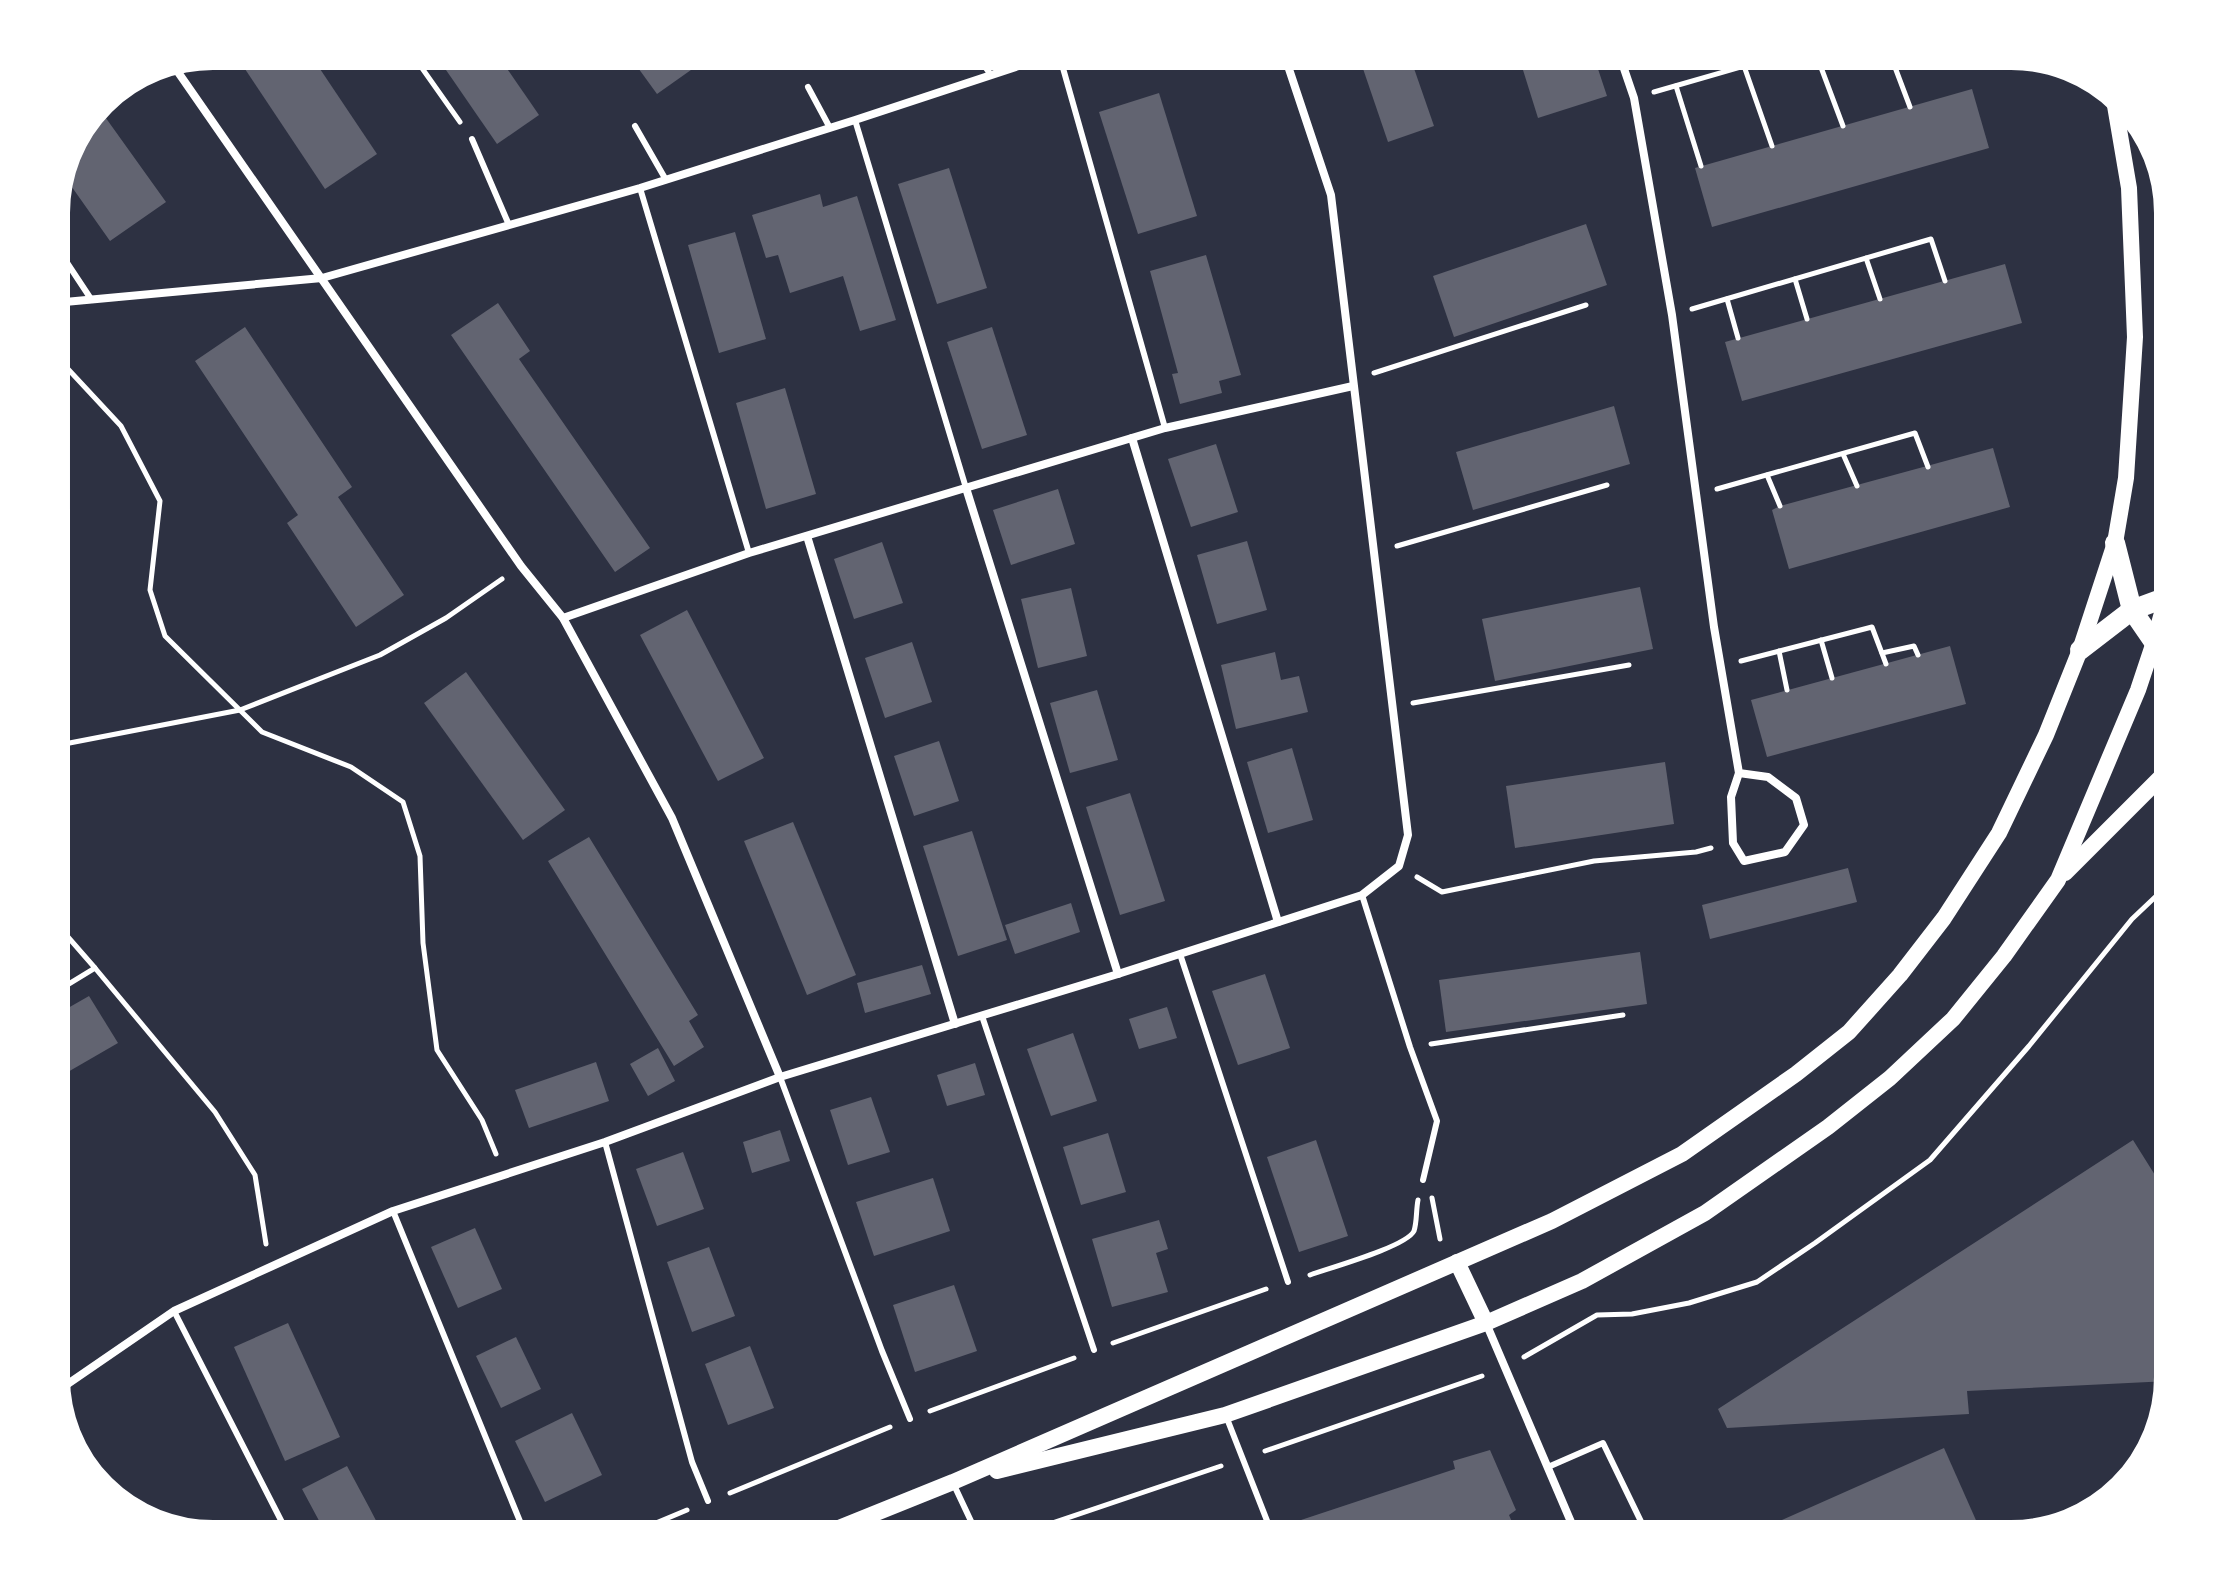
<svg xmlns="http://www.w3.org/2000/svg" width="2224" height="1590" viewBox="0 0 2224 1590" font-family="'Fira Sans Condensed',sans-serif">
  <style>
    .building { fill: #626471 }
    .lines { fill: none; stroke-linecap: round; stroke-linejoin: round }
    .path { stroke: #fff; stroke-width: 5 }
    .service { stroke: #fff; stroke-width: 6 }
    .minor { stroke: #fff; stroke-width: 8 }
    .secondary { stroke: #fff; stroke-width: 16 }
    .primary { stroke: #fff; stroke-width: 20 }
    .rim { fill: none; stroke: #fff; stroke-width: 4 }
  </style>
  <rect width="100%" height="100%" fill="#2d3142"/>
  <g class="building">
    <path d="M235,54H310L377,154L325,189Z"/>
    <path d="M435,54H497L539,115L497,144Z"/>
    <path d="M628,54H691L698,65L657,94Z"/>
    <path d="M1358,54H1409L1434,126L1388,142Z"/>
    <path d="M1574,54H1593L1607,96L1538,118L1523,70Z"/>
    <path d="M1972,89L1989,148L1712,227L1695,168Z"/>
    <path d="M1159,93L1197,216L1138,234L1099,112Z"/>
    <path d="M106,96L114,107L103,114L166,202L110,241L62,173L71,142Z"/>
    <path d="M949,168L987,288L937,304L898,184Z"/>
    <path d="M820,194L823,207L857,196L896,320L860,331L843,276L790,293L778,255L766,258L752,215Z"/>
    <path d="M1586,224L1607,285L1454,337L1433,276Z"/>
    <path d="M735,232L766,339L719,353L688,245Z"/>
    <path d="M1206,255L1241,375L1219,381L1222,393L1180,404L1172,374L1178,373L1150,271Z"/>
    <path d="M2005,264L2022,323L1742,401L1725,342Z"/>
    <path d="M498,303L530,351L519,359L650,548L615,572L451,335Z"/>
    <path d="M245,327L352,487L338,497L404,595L356,627L287,523L298,515L195,361Z"/>
    <path d="M992,327L1027,435L982,449L947,342Z"/>
    <path d="M785,388L816,494L766,509L736,403Z"/>
    <path d="M1614,406L1630,464L1473,510L1456,452Z"/>
    <path d="M1216,444L1238,512L1191,527L1168,459Z"/>
    <path d="M1993,448L2010,507L1789,569L1772,510L1780,506Z"/>
    <path d="M1058,489L1075,544L1011,565L993,510Z"/>
    <path d="M1247,541L1267,610L1217,624L1197,555Z"/>
    <path d="M882,542L903,603L854,619L834,559Z"/>
    <path d="M1640,587L1653,649L1495,681L1482,619Z"/>
    <path d="M1071,588L1087,656L1038,668L1021,599Z"/>
    <path d="M687,610L764,758L718,781L640,635Z"/>
    <path d="M912,642L932,702L885,718L865,658Z"/>
    <path d="M1950,646L1966,704L1767,757L1751,700Z"/>
    <path d="M1275,652L1281,680L1299,676L1308,712L1236,729L1221,665Z"/>
    <path d="M466,672L565,810L523,840L424,703Z"/>
    <path d="M1097,690L1118,760L1070,773L1050,703Z"/>
    <path d="M939,741L959,801L914,816L894,756Z"/>
    <path d="M1292,748L1313,820L1268,833L1247,762Z"/>
    <path d="M1665,762L1674,824L1515,848L1506,786Z"/>
    <path d="M1130,793L1165,901L1120,915L1086,807Z"/>
    <path d="M793,822L856,975L807,995L744,841Z"/>
    <path d="M972,831L1007,940L958,956L923,846Z"/>
    <path d="M589,837L698,1015L689,1021L704,1047L674,1066L548,861Z"/>
    <path d="M1848,868L1857,902L1710,939L1702,905Z"/>
    <path d="M1071,903L1080,932L1015,954L1005,925Z"/>
    <path d="M1640,952L1647,1004L1446,1032L1439,980Z"/>
    <path d="M922,965L931,994L865,1013L857,983Z"/>
    <path d="M1265,974L1290,1048L1238,1065L1212,991Z"/>
    <path d="M89,996L118,1043L54,1080V1016Z"/>
    <path d="M1167,1007L1177,1038L1139,1049L1129,1019Z"/>
    <path d="M1073,1033L1097,1101L1051,1116L1027,1049Z"/>
    <path d="M658,1048L675,1081L648,1096L630,1064Z"/>
    <path d="M596,1062L609,1101L529,1128L515,1090Z"/>
    <path d="M975,1063L985,1095L947,1106L937,1075Z"/>
    <path d="M871,1097L890,1152L848,1165L830,1110Z"/>
    <path d="M780,1130L790,1161L752,1173L743,1142Z"/>
    <path d="M1108,1133L1126,1192L1081,1205L1063,1147Z"/>
    <path d="M1316,1140L1348,1236L1299,1252L1267,1157Z"/>
    <path d="M2133,1140L2170,1199L2169,1381L1967,1391L1969,1414L1727,1428L1718,1409Z"/>
    <path d="M683,1152L704,1209L657,1226L636,1169Z"/>
    <path d="M933,1178L950,1231L874,1256L856,1202Z"/>
    <path d="M1159,1220L1168,1249L1156,1253L1168,1292L1112,1307L1092,1239Z"/>
    <path d="M475,1228L502,1289L458,1308L431,1247Z"/>
    <path d="M709,1247L735,1316L692,1332L667,1262Z"/>
    <path d="M54,1277L66,1299L54,1306Z"/>
    <path d="M954,1285L977,1351L915,1372L893,1305Z"/>
    <path d="M288,1323L340,1437L285,1461L234,1347Z"/>
    <path d="M516,1337L541,1389L501,1408L476,1356Z"/>
    <path d="M750,1346L774,1408L728,1425L705,1364Z"/>
    <path d="M572,1413L602,1475L545,1502L515,1441Z"/>
    <path d="M1944,1448L1983,1536H1746Z"/>
    <path d="M1490,1450L1516,1510L1509,1515L1518,1536H1306L1301,1520L1455,1469L1453,1461Z"/>
    <path d="M347,1466L369,1507L384,1536H327L324,1530L302,1489Z"/>
  </g>
  <g class="lines">
    <g class="path">
      <path d="M412,54L460,122"/>
      <path d="M1816,54L1843,126"/>
      <path d="M1890,54L1910,107"/>
      <path d="M1744,66L1772,146"/>
      <path d="M1676,86L1701,166"/>
      <path d="M1654,92L1786,54"/>
      <path d="M1866,258L1880,299"/>
      <path d="M1795,279L1807,319"/>
      <path d="M1727,299L1738,338"/>
      <path d="M1692,309L1931,239L1945,281"/>
      <path d="M54,354L121,426L160,501L150,590L165,636L262,732L351,767L403,802L420,856L423,943L437,1050L482,1120L496,1154"/>
      <path d="M1374,373L1586,305"/>
      <path d="M1843,454L1857,486"/>
      <path d="M1767,475L1780,506"/>
      <path d="M1717,489L1915,433L1928,467"/>
      <path d="M1397,546L1607,485"/>
      <path d="M1821,640L1832,678"/>
      <path d="M1779,651L1787,690"/>
      <path d="M1882,653L1914,646L1918,655"/>
      <path d="M1741,661L1872,627L1886,664"/>
      <path d="M1413,703L1629,665"/>
      <path d="M54,746L240,710L380,655L446,618L502,579"/>
      <path d="M1417,877L1442,892L1594,861L1696,852L1711,848"/>
      <path d="M95,968L215,1112L255,1175L266,1244"/>
      <path d="M54,993L95,968L54,921"/>
      <path d="M1431,1044L1623,1015"/>
      <path d="M1432,1198L1440,1239"/>
      <path d="M1310,1275C1329,1268 1406,1247 1414,1231C1417,1222 1416,1210 1418,1200"/>
      <path d="M1113,1343L1266,1289"/>
      <path d="M1524,1357L1597,1315L1632,1314L1689,1303L1757,1282L1815,1243L1930,1160L2029,1046L2132,919L2170,883"/>
      <path d="M930,1411L1074,1358"/>
      <path d="M1265,1451L1482,1376"/>
      <path d="M730,1493L890,1427"/>
      <path d="M625,1536L687,1510"/>
      <path d="M1014,1536L1221,1466"/>
    </g>
    <g class="service">
      <path d="M976,54L991,75"/>
      <path d="M1059,54L1165,428"/>
      <path d="M808,87L830,128"/>
      <path d="M855,120L966,488"/>
      <path d="M635,126L666,180"/>
      <path d="M472,139L509,225"/>
      <path d="M640,188L749,553"/>
      <path d="M54,243L91,299"/>
      <path d="M1362,895L1410,1047L1437,1121L1423,1180"/>
      <path d="M1180,954L1288,1282"/>
      <path d="M982,1016L1094,1350"/>
      <path d="M780,1077L882,1351L910,1419"/>
      <path d="M605,1142L692,1462L708,1501"/>
      <path d="M393,1211L526,1536"/>
      <path d="M174,1311L289,1536"/>
      <path d="M1226,1416L1273,1536"/>
      <path d="M1548,1467L1603,1443L1648,1536"/>
      <path d="M954,1485L978,1536"/>
    </g>
    <g class="minor">
      <path d="M1619,54L1634,98L1672,315L1714,627L1739,773L1731,797L1733,843L1744,861L1785,852L1804,825L1796,798L1768,777L1739,773"/>
      <path d="M171,62L521,566L563,618L672,818L780,1077"/>
      <path d="M54,303L322,278L640,188L855,120L1055,54"/>
      <path d="M1132,438L1278,922"/>
      <path d="M966,488L1118,974"/>
      <path d="M807,536L955,1024"/>
      <path d="M563,618L749,553L1165,428L1353,386"/>
      <path d="M1486,1323L1577,1536"/>
      <path d="M56,1392L174,1311L393,1211L605,1142L780,1077L1118,974L1362,895L1399,866L1408,835L1331,195L1284,54"/>
    </g>
    <g class="secondary">
      <path d="M2065,873L2170,768"/>
      <path d="M1457,1262L1486,1323"/>
      <path d="M997,1471L1225,1415L1486,1323L1582,1281L1705,1213L1828,1127L1890,1078L1953,1019L2004,956L2058,880L2138,690L2154,642L2170,584"/>
      <path d="M819,1536L953,1482L1552,1221L1682,1154L1796,1074L1849,1032L1900,975L1944,918L1999,833L2046,735L2080,650L2115,543L2126,478L2135,337L2129,188L2113,94"/>
    </g>
    <g class="primary">
      <path d="M2115,543L2132,610L2154,642L2170,648"/>
      <path d="M2080,650L2132,610L2170,596"/>
    </g>
  </g>
  <path d="M0 0H2224V1590H0ZM213 68H2011A145 145 0 0 1 2156 213V1377A145 145 0 0 1 2011 1522H213A145 145 0 0 1 68 1377V213A145 145 0 0 1 213 68Z" fill="#fff" fill-rule="evenodd"/>
  <path class="rim" d="M213 68H2011A145 145 0 0 1 2156 213V1377A145 145 0 0 1 2011 1522H213A145 145 0 0 1 68 1377V213A145 145 0 0 1 213 68Z"/>
</svg>
